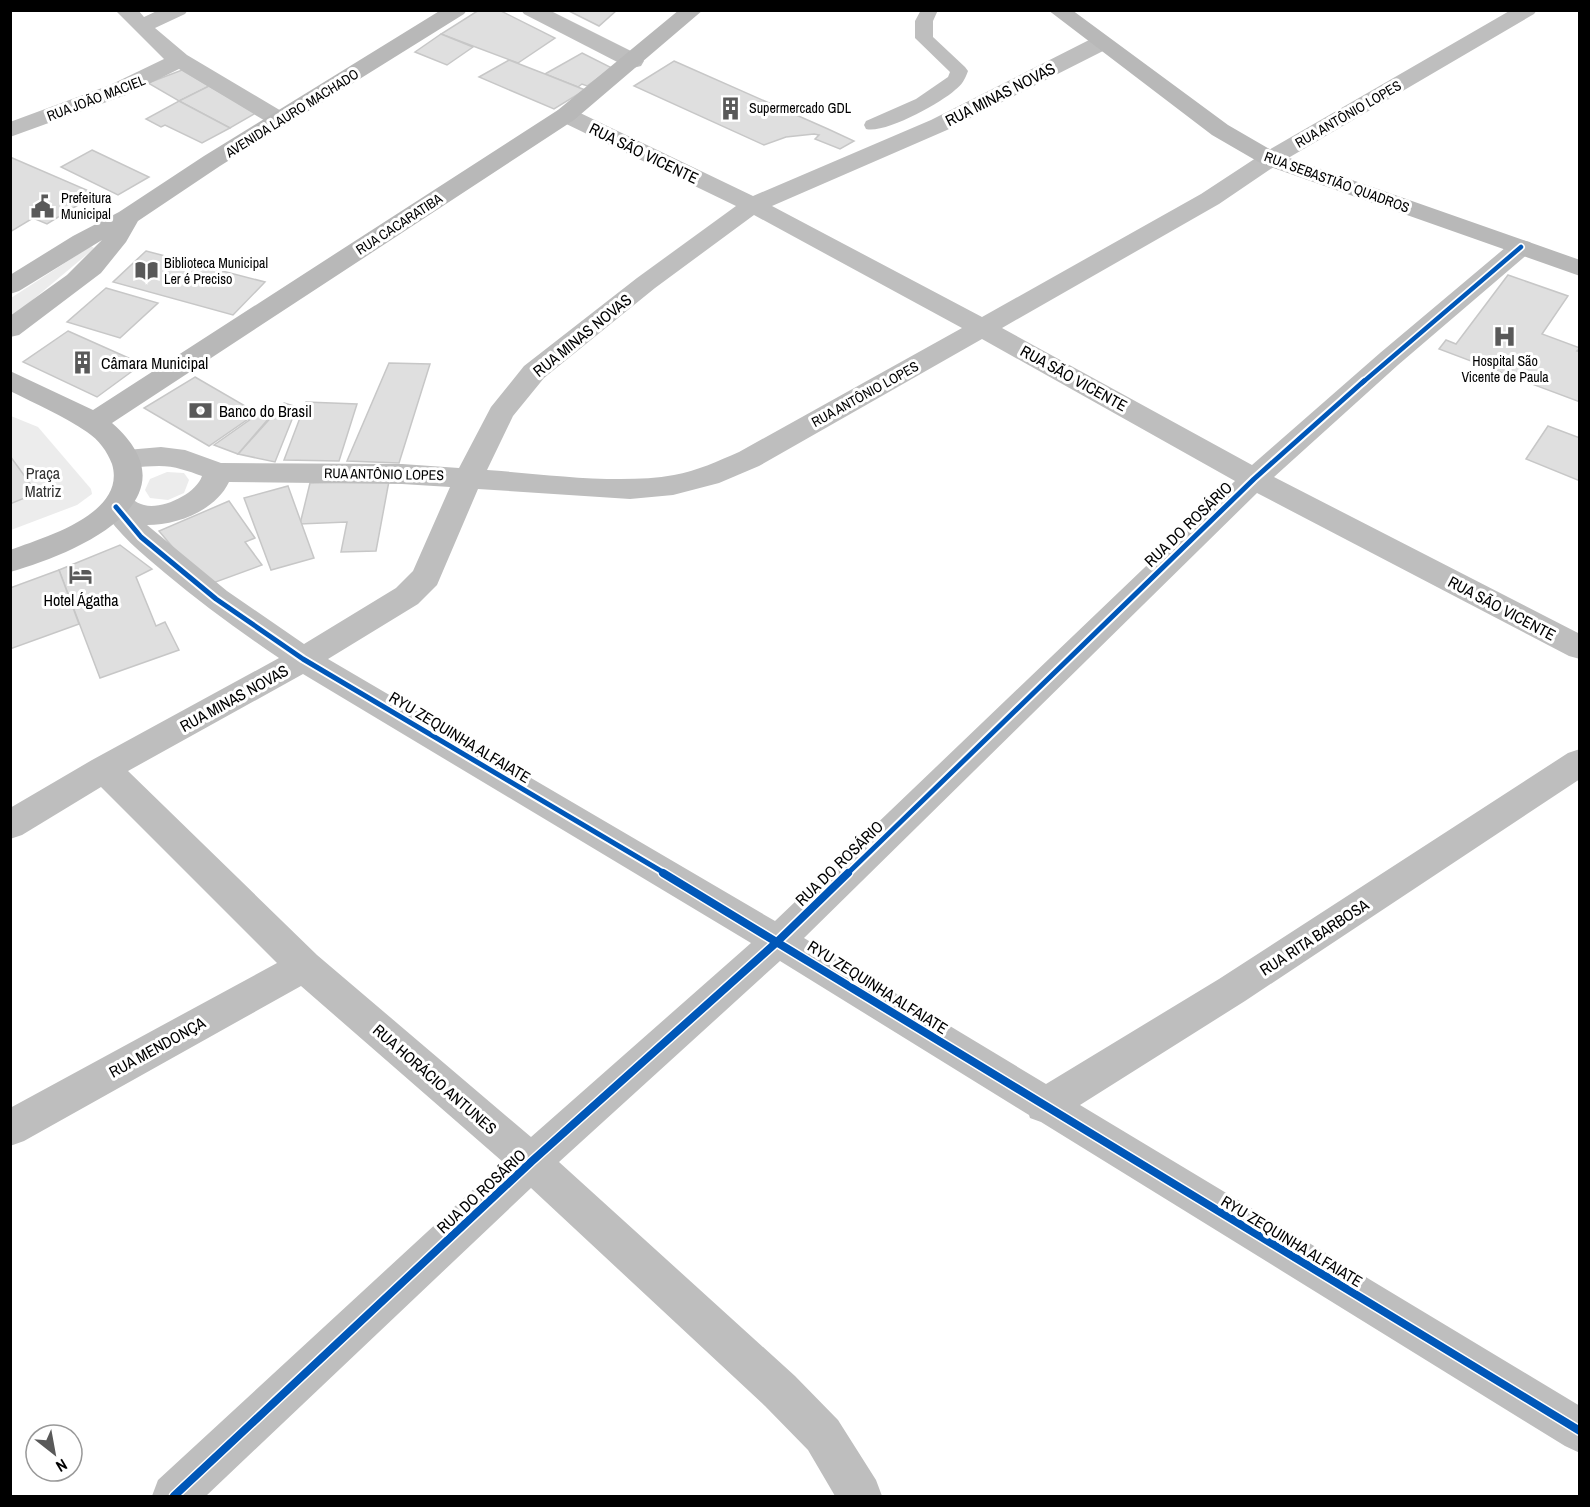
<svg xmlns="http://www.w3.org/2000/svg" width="1590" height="1507" viewBox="0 0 1590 1507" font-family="'Archivo Narrow',sans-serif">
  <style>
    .green { fill: #ececec }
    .building { fill: #dfdfdf; stroke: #c7c7c7; stroke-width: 1.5 }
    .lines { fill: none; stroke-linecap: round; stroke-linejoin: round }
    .lane { fill: #bebebe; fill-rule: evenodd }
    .street { fill: #bebebe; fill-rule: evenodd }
    .secondary { fill: #b8b8b8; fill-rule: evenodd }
    .cycleway-far2-casing { stroke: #fff; stroke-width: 8 }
    .cycleway-far1-casing { stroke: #fff; stroke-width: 9 }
    .cycleway-casing { stroke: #fff; stroke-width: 11 }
    .cycleway-far2 { stroke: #0057b8; stroke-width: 4.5 }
    .cycleway-far1 { stroke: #0057b8; stroke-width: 5 }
    .cycleway { stroke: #0057b8; stroke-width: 8 }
    .labels { text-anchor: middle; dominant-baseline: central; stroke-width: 6; stroke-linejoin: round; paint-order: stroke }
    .far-street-label { font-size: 14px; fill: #000; stroke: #fff }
    .far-poi-label { font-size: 14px; fill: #000; stroke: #fff; text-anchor: start }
    .street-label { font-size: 16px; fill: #000; stroke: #fff }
    .poi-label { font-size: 16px; fill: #000; stroke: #fff; text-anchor: start }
    .park-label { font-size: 16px; fill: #333; stroke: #fff }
  </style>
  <rect width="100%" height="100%" fill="#fff"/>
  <g class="green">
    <path d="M91,246L94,248L91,251L11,318V298Z"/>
    <path d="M11,416L38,427L91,489L92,494L77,505L11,530Z"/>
    <path d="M167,472L184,473L189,480L184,493L168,500L150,498L145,490L150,479Z"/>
  </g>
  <g class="building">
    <path d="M479,10H499L555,38L518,63L441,34Z"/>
    <path d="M567,10H617L599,26Z"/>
    <path d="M441,34L473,47L447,65L415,52Z"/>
    <path d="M582,53L612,68L587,86L582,84L578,87L545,74Z"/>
    <path d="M509,60L545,74L585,90L554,109L479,77Z"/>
    <path d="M674,61L828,129L854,141L840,149L815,139L819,135L814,134L786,137L764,145L634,86Z"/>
    <path d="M182,70L209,86L179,101L148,83Z"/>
    <path d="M209,86L256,113L230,128L179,101Z"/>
    <path d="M179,101L230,128L202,143L165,125L161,127L146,119Z"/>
    <path d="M92,150L149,177L118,195L61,167Z"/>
    <path d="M10,157L96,194L47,224L33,218L10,232Z"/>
    <path d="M146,251L265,282L233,315L113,282Z"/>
    <path d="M1508,275L1568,296L1542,334L1580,348L1577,351L1580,352V402L1439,349L1446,340L1456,344Z"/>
    <path d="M106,288L158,303L120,338L67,322Z"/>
    <path d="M68,331L142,364L97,397L23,362Z"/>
    <path d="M389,363L430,364L399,463L347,461Z"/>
    <path d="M195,377L257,413L209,446L144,408Z"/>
    <path d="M306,402L357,404L339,461L284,460Z"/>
    <path d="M284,403L297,407L275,462L238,454Z"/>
    <path d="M258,414L270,417L238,454L214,445Z"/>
    <path d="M1548,426L1580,438V481L1526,459Z"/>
    <path d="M10,456L37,493L10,504Z"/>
    <path d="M389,481L376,551L341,552L347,522L300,524L310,483Z"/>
    <path d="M288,486L314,558L271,570L244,498Z"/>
    <path d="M229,501L255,538L245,542L262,565L213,583L186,563L159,531Z"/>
    <path d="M120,545L152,569L136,577L156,626L165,622L179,650L100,678L59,570Z"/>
    <path d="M59,570L79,624L10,649V588Z"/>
  </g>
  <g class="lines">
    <path class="lane" d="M921,10H938L933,21V37L965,67L968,71C965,79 962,85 955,90C941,103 885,134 866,129L864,125L866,121L916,99L948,77L950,72L915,38V21Z"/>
    <g class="street">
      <path d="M115,10H138L144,17L159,10H188L185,14L155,28L187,55L288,115L291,120L288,125L280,127L272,125L179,69L126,95L10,137V122L110,85L164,59Z"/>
      <path d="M521,10H549L641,56L644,61L641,66L633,68L625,66L524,14Z"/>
      <path d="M1511,10H1537L1534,14L1278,164L1219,204L1002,328L1252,465L1380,353L1512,242L1521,240L1530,242L1533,247L1530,252L1398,365L1274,477L1580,634V659L1569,656L1257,493L804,938L1046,1084L1219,979L1568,753L1580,749V779L1245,1001L1080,1105L1580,1406V1453L1565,1446L1041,1122L1030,1118L1029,1115L780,961L559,1162L795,1376L838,1420L876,1480L882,1496H835L808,1450L765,1406L531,1188L206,1496H152L158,1480L503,1162L301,986L24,1141L10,1146V1108L277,963L101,787L22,835L10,839V808L92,760L279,658C239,631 201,603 165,573C140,552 118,534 101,507L109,495C130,489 128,501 144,505C162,510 196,494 202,476C188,471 175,466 159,466C144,466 130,469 115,465L111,458L115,451L161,447L185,450L221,463L402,464L459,468L491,407L524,366L637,278L736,206L558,120L555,115L558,110L566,108L574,110L753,196L931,120L1093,38L1101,36L1109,38L1112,43L1109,48L947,130L772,206L982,317L1201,194L1262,154ZM754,215L962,328L739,452C718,461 697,471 674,475C619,485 544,474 487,470L513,416L544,378L655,288ZM982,339L1235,481L775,921L328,659L418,604L437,585L478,489L630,499L673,495L719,483L759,466ZM229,482L402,484L450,487L413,571L396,588L304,644L227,591L147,525C177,525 215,511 229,482ZM303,674L751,943L531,1137L317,955L128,771Z"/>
    </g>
    <g class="secondary">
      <path d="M441,10H467L464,14L220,166L138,221L126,242L101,273L19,335L10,337V316L67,275L102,240L19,291L10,294V275L73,236L119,212L204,156Z"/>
      <path d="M679,10H703L574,120L112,423C201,501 74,554 10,572V550C45,537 127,514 112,464C107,451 99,440 87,432C64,416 36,404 10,391V371L93,410L558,110Z"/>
      <path d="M1048,10H1072L1228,125L1278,154L1580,260V276L1262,164L1212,135Z"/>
    </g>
    <defs>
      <path id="cycleway-far2" d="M1362,383L1521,247"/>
      <g id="cycleway-far1">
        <path d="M116,507L141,537L216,599L303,659L666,874"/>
        <path d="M847,874L1254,479L1364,381"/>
      </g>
      <g id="cycleway">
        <path d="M663,873L1580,1431"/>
        <path d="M174,1496L531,1162L778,941L848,873"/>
      </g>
    </defs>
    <use href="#cycleway-far2" class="cycleway-far2-casing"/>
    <use href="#cycleway-far1" class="cycleway-far1-casing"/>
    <use href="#cycleway" class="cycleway-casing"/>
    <use href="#cycleway-far2" class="cycleway-far2"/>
    <use href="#cycleway-far1" class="cycleway-far1"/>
    <use href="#cycleway" class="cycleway"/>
  </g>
  <defs>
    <symbol id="building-bare" viewBox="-9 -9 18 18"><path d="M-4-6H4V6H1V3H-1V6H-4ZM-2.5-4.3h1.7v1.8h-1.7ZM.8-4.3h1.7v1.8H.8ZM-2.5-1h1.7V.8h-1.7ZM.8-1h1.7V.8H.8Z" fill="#595959" stroke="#fff" stroke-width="2.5" paint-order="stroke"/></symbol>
    <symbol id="civic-bare" viewBox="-9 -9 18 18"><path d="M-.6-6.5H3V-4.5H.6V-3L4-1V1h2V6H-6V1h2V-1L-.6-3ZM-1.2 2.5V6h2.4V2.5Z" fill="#595959" stroke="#fff" stroke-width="2.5" paint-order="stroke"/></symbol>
    <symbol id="library-bare" viewBox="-9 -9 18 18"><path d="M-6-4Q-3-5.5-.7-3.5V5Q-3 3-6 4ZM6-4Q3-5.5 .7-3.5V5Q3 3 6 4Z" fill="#595959" stroke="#fff" stroke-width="2.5" paint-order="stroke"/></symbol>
    <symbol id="hospital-bare" viewBox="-9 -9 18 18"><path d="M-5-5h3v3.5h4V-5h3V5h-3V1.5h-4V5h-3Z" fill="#595959" stroke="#fff" stroke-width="2.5" paint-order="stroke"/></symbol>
    <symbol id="bank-bare" viewBox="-9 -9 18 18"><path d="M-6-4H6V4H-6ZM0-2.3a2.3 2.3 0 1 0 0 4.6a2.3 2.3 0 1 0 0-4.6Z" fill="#595959" stroke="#fff" stroke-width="2.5" paint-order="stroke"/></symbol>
    <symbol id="hotel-bare" viewBox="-9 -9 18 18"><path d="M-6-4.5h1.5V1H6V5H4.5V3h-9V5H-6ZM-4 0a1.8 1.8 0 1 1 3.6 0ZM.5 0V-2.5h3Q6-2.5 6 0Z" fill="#595959" stroke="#fff" stroke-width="2.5" paint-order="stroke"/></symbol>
  </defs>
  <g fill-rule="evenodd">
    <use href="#building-bare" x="714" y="92" width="33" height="33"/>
    <use href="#civic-bare" x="26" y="190" width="33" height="33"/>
    <use href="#library-bare" x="130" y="254" width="33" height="33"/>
    <use href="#hospital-bare" x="1488" y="320" width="33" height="33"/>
    <use href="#building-bare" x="66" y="346" width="33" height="33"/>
    <use href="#bank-bare" x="184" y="394" width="33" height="33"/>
    <use href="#hotel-bare" x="64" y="558" width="33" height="33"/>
  </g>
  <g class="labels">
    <g class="far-street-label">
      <text transform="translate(96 98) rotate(-21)">RUA JOÃO MACIEL</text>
      <text transform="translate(292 113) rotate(-32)">AVENIDA LAURO MACHADO</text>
      <text transform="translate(1348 114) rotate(-30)">RUA ANTÔNIO LOPES</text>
      <text transform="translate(1337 182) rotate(20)">RUA SEBASTIÃO QUADROS</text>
      <text transform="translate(399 224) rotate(-33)">RUA CACARATIBA</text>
      <text transform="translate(865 394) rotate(-29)">RUA ANTÔNIO LOPES</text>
      <text transform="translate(384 474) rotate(1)">RUA ANTÔNIO LOPES</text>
    </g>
    <g class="far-poi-label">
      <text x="749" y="108">Supermercado GDL</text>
      <text x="61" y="198">Prefeitura<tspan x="61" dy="16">Municipal</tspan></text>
      <text x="164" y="263">Biblioteca Municipal<tspan x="164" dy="16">Ler é Preciso</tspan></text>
      <text x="1505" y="361" text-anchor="middle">Hospital São<tspan x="1505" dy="16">Vicente de Paula</tspan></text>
    </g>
    <g class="street-label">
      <text transform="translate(1000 94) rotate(-27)">RUA MINAS NOVAS</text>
      <text transform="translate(644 153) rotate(26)">RUA SÃO VICENTE</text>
      <text transform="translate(582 335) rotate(-39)">RUA MINAS NOVAS</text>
      <text transform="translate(1074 378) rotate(29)">RUA SÃO VICENTE</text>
      <text transform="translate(1188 524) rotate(-44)">RUA DO ROSÁRIO</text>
      <text transform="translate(1502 608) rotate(28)">RUA SÃO VICENTE</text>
      <text transform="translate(234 698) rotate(-29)">RUA MINAS NOVAS</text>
      <text transform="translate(460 737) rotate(31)">RYU ZEQUINHA ALFAIATE</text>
      <text transform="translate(839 863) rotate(-44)">RUA DO ROSÁRIO</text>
      <text transform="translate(1314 937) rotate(-33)">RUA RITA BARBOSA</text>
      <text transform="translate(878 987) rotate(32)">RYU ZEQUINHA ALFAIATE</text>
      <text transform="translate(157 1047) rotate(-29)">RUA MENDONÇA</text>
      <text transform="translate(435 1079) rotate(41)">RUA HORÁCIO ANTUNES</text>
      <text transform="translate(481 1191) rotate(-43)">RUA DO ROSÁRIO</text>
      <text transform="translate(1292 1241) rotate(31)">RYU ZEQUINHA ALFAIATE</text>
    </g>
    <g class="poi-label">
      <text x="101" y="363">Câmara Municipal</text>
      <text x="219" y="411">Banco do Brasil</text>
      <text x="81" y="600" text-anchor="middle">Hotel Ágatha</text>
    </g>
    <g class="park-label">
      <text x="43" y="473">Praça<tspan x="43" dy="18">Matriz</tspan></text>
    </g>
  </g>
  <rect width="1590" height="1507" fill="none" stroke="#000000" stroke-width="24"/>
  <g transform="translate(54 1453) rotate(149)"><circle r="28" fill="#ffffff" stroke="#999999" stroke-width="1.5"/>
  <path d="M0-4.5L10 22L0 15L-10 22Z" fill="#595959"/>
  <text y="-9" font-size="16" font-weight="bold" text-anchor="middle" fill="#000000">N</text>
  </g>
</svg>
